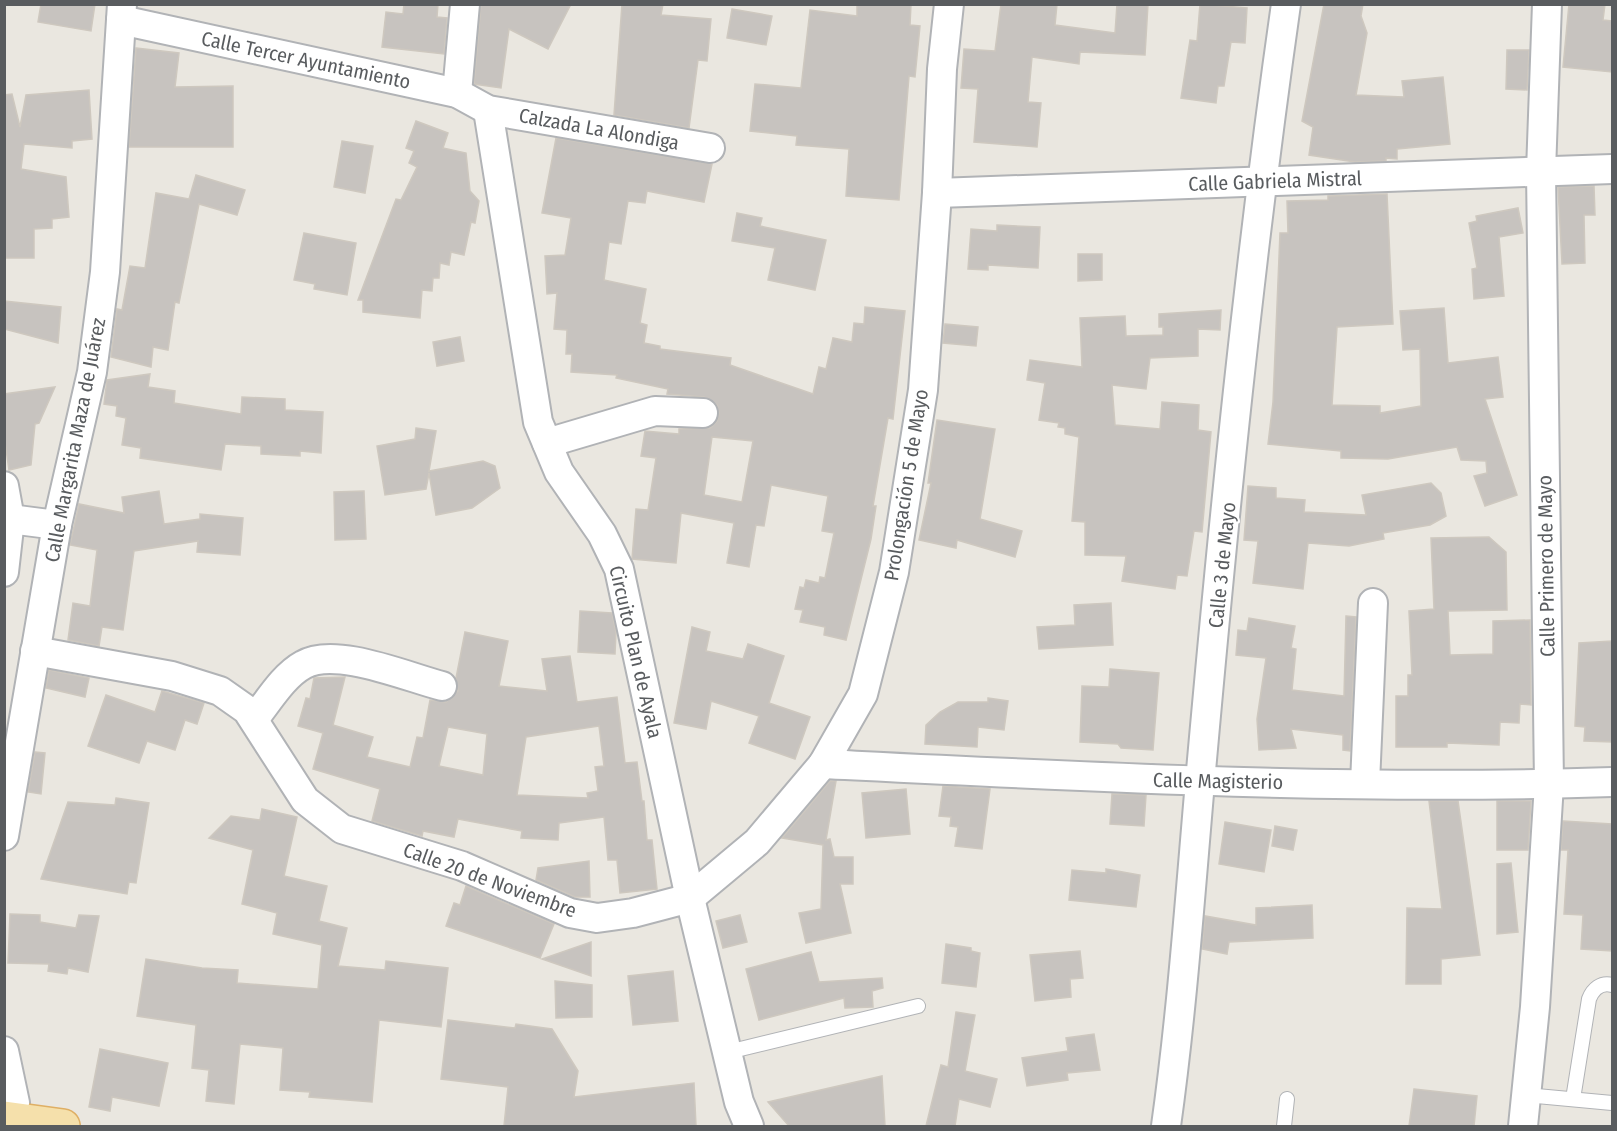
<svg xmlns="http://www.w3.org/2000/svg" width="1617" height="1131" viewBox="0 0 1617 1131" font-family="'Fira Sans Condensed',sans-serif">
  <style>
    .building { fill: #c7c3bf; stroke: #cec8bf; stroke-width: 1.5; fill-rule: evenodd }
    .lines { fill: none; stroke-linecap: round; stroke-linejoin: round }
    .service-casing { stroke: #b1b3b6; stroke-width: 16 }
    .minor-casing { stroke: #b1b3b6; stroke-width: 32 }
    .primary-casing { stroke: #dfaf64; stroke-width: 36 }
    .service { stroke: #fff; stroke-width: 14 }
    .minor { stroke: #fff; stroke-width: 28 }
    .primary { stroke: #f5e0ab; stroke-width: 33 }
    .labels { text-anchor: middle; dominant-baseline: central; stroke-width: 4.5; stroke-linejoin: round; paint-order: stroke }
    .street-label { font-size: 20px; fill: #595c5f; stroke: #fff }
  </style>
  <rect width="100%" height="100%" fill="#eae7e0"/>
  <g class="building">
    <path d="M41,4H95L91,31L38,22Z"/>
    <path d="M404,4H438L437,17L447,18L444,54L382,47L386,12L403,14Z"/>
    <path d="M481,4H571L548,49L509,29L501,88L474,84Z"/>
    <path d="M622,4H663L661,15L711,19L707,61L698,60L689,128L614,115Z"/>
    <path d="M857,4H911L910,25L920,26L915,77L909,76L899,200L846,196L849,149L796,145L797,136L750,131L755,84L801,88L810,10L857,16Z"/>
    <path d="M1001,4H1057L1055,25L1115,33L1117,4H1148L1145,55L1080,52L1079,64L1032,57L1028,102L1041,103L1037,147L974,142L978,89L961,88L964,49L995,51Z"/>
    <path d="M1200,4L1247,8L1245,43L1231,42L1224,86H1218L1216,103L1181,98L1190,40L1197,41Z"/>
    <path d="M1324,4H1363L1361,16L1367,33L1356,95L1404,97L1402,81L1443,77L1450,144L1397,149V159L1386,158V161L1355,162L1309,155L1313,127L1302,121Z"/>
    <path d="M1569,4H1605L1603,20L1612,21V72L1563,67Z"/>
    <path d="M732,9L772,16L766,45L727,38Z"/>
    <path d="M136,48L179,53L175,87L233,86V147H129Z"/>
    <path d="M1507,50H1529L1527,90L1506,89Z"/>
    <path d="M89,90L92,139L72,141V148L24,144L21,169L66,177L69,217L52,219V228L34,229V258H4V95L12,94L20,127L26,95Z"/>
    <path d="M416,121L448,133L443,148L466,153L470,191L479,201L475,223L471,222L464,255L451,252L449,265L440,263L439,278H433L432,291L422,290L420,318L363,312V300H358L396,199L401,200L417,167L409,163L414,151L406,148Z"/>
    <path d="M556,138L712,164L704,202L647,191L645,203L628,201L621,244L609,242L604,280L646,289L640,323L647,325L644,343L660,346V349L731,358L730,365L813,394L819,367L826,369L833,338L852,342L854,323L864,324L865,307L905,311L893,419L888,418L873,506H876L871,539L846,640L824,635L825,627L800,622L803,610L795,609L800,587L804,588L806,580L819,583L820,577L825,578L834,533L822,531L828,496L771,485L764,526L756,525L749,567L727,563L734,523L681,513L676,563L632,559L636,509L648,510L656,458L641,456L645,431L679,434V429L710,428L717,421L719,413L717,405L704,397L667,394L668,389L616,378L617,375L571,372L572,354H566L567,330L554,329L557,293L547,294L545,256L565,255L571,218L542,213ZM712,437L753,441L742,502L704,495Z"/>
    <path d="M342,141L373,146L365,193L334,187Z"/>
    <path d="M196,175L245,190L237,215L199,204L179,303L175,302L168,350L153,347L151,367L111,357L117,309L122,310L130,266L145,268L156,193L189,199Z"/>
    <path d="M1594,186L1595,215H1584L1585,263L1562,264L1558,187Z"/>
    <path d="M1387,194L1393,324L1337,327L1332,405L1380,406V413L1421,406L1420,349L1403,350L1400,311L1444,308L1448,363L1498,357L1503,397L1485,399L1517,495L1485,506L1474,476L1487,473L1486,461L1461,460L1457,447L1388,459L1341,458V451L1268,444L1273,402L1280,233H1288L1287,201L1328,200V196Z"/>
    <path d="M1518,208L1523,233L1499,237L1504,296L1474,299L1472,269L1477,268L1469,223L1477,221L1476,216Z"/>
    <path d="M737,213L762,218L760,226L826,240L815,290L768,280L775,248L732,241Z"/>
    <path d="M997,225L1040,227L1038,268L988,265V270L968,269L971,229L997,231Z"/>
    <path d="M304,233L356,243L347,295L314,289L315,284L294,280Z"/>
    <path d="M1078,254H1102V280L1078,281Z"/>
    <path d="M4,301L61,307L58,343L4,329Z"/>
    <path d="M1221,310L1220,330L1198,329V356L1150,358L1146,389L1112,385L1115,425L1160,429L1162,402L1199,405L1198,430L1211,432L1202,532L1194,531L1187,576L1177,575L1175,589L1122,581L1126,556L1085,555V522L1072,521L1079,437L1065,434V428L1058,427L1059,423L1039,420L1045,383L1027,380L1030,360L1082,367L1080,318L1125,316L1126,336L1163,335V327H1159V314Z"/>
    <path d="M945,324L978,327L976,346L943,343Z"/>
    <path d="M460,337L464,361L437,366L433,342Z"/>
    <path d="M150,374L148,387L175,391L174,403L241,414L242,397L285,399V410L323,412L321,453L300,451V456L261,454V446L225,444L221,470L140,458L141,448L122,445L126,418L116,416L117,406L104,404L107,380Z"/>
    <path d="M55,387L39,423L35,424L31,465L9,470L4,435V394Z"/>
    <path d="M937,420L995,429L980,519L1022,531L1015,557L957,540L956,548L919,540L931,483H928Z"/>
    <path d="M416,428L436,431L429,471L483,461L495,466L500,488L472,508L436,515L429,473L426,489L385,495L377,446L415,439Z"/>
    <path d="M1431,483L1441,493L1446,516L1430,525L1383,533L1384,539L1349,546L1308,543L1303,589L1253,583L1258,541L1244,540L1248,486L1276,488V498L1305,500L1304,512L1366,515L1362,495Z"/>
    <path d="M159,491L164,524L200,519V514L243,518L240,555L197,552L198,541L134,551L123,630L102,627L99,646L68,640L73,603L90,606L97,550L70,545L79,504L124,513L122,497Z"/>
    <path d="M364,491L366,539L335,540L334,492Z"/>
    <path d="M1489,537L1506,552L1507,610L1448,611L1450,655L1493,654V621L1530,620L1531,705L1520,704L1519,723L1500,722L1499,745L1447,743V747H1396V696H1408V675H1412L1409,611L1434,609L1431,538Z"/>
    <path d="M1111,603L1113,645L1039,649L1037,627L1075,625L1074,605Z"/>
    <path d="M580,611L612,613L616,632L615,654L578,652Z"/>
    <path d="M1346,616L1356,617L1350,751L1343,750V735L1291,729L1296,748L1259,750L1257,719L1266,658L1236,655L1238,630L1247,631L1249,618L1295,626L1291,648L1296,649L1292,690L1344,696Z"/>
    <path d="M692,627L710,632L706,651L743,659L748,644L784,656L769,703L810,717L795,759L749,743L759,716L711,701L706,729L674,723Z"/>
    <path d="M465,632L508,641L499,686L547,691L542,659L570,656L577,702L617,697L625,763L637,762L642,801H644L647,840H652L657,889L620,893L617,860H608L604,817L559,823L558,840L521,838L522,831L458,819L454,837L423,831L422,836L372,821L380,789L313,769L323,733L298,726L306,698L310,699L314,678L345,677L333,725L373,737L367,757L410,767L417,737L423,738L430,700L446,702L458,691L456,678ZM599,726L604,766L595,767L598,791L587,793L588,798L517,795L526,737ZM448,727L487,734L483,775L439,766Z"/>
    <path d="M1612,641V742L1584,741L1585,727L1575,726L1579,643Z"/>
    <path d="M1110,669L1159,673L1153,750L1121,748L1118,744L1080,742L1082,686L1109,687Z"/>
    <path d="M49,670L89,678L85,697L46,688Z"/>
    <path d="M162,691L204,703L197,724L185,720L175,750L147,741L139,763L88,746L106,695L155,712Z"/>
    <path d="M988,698L1008,701L1004,730L978,727L977,747L925,744L926,725L940,712L958,702H988Z"/>
    <path d="M35,752L45,753L41,794L28,792Z"/>
    <path d="M830,781H836L826,840L830,839L834,857H853V884H840L851,933L806,943L799,913L821,909L823,845L782,838Z"/>
    <path d="M943,786L990,789L982,849L955,846L958,827L950,826L951,817L939,816Z"/>
    <path d="M906,789L910,834L866,838L862,793Z"/>
    <path d="M1112,794L1146,795L1144,826L1110,824Z"/>
    <path d="M116,798L149,803L136,883L129,882L127,894L41,879L68,802L115,805Z"/>
    <path d="M1429,801H1458L1480,955L1441,959V984H1406L1407,908L1442,909Z"/>
    <path d="M1497,801H1531L1528,850H1497Z"/>
    <path d="M262,809L297,817L284,876L327,886L319,921L347,928L338,966L385,970L386,961L448,968L441,1027L379,1020L372,1102L309,1097L310,1092L280,1090L283,1048L240,1044L234,1104L206,1101L209,1070L192,1068L196,1025L137,1016L146,959L202,968L238,970L237,983L318,989L322,945L273,934L277,913L242,904L253,850L209,838L231,816L260,820Z"/>
    <path d="M1563,821L1612,824V951L1581,949L1583,915L1564,914L1568,850H1561Z"/>
    <path d="M1225,822L1271,830L1264,872L1219,864Z"/>
    <path d="M1275,826L1297,830L1293,850L1272,846Z"/>
    <path d="M589,861L590,897H575L536,880L538,868Z"/>
    <path d="M1511,863L1518,932L1497,934V864Z"/>
    <path d="M1106,869L1140,875L1136,907L1069,900L1072,870L1106,873Z"/>
    <path d="M466,886L554,924L540,958L446,926L454,903L460,905Z"/>
    <path d="M1312,905L1313,938L1229,942L1227,954L1202,949L1205,916L1256,925V908Z"/>
    <path d="M10,914L40,915V922L76,928L79,915L99,916L88,972L68,968L67,974L48,971L49,964L8,963Z"/>
    <path d="M740,915L747,942L723,948L716,921Z"/>
    <path d="M591,942V976L542,959Z"/>
    <path d="M946,944L971,948V951L980,953L976,987L942,983Z"/>
    <path d="M1080,951L1083,978L1070,979L1071,997L1035,1001L1030,955Z"/>
    <path d="M811,952L819,982L882,978L883,988L872,991L873,1007L845,1008L844,998L759,1020L746,969Z"/>
    <path d="M673,971L678,1021L633,1025L628,976Z"/>
    <path d="M555,981L592,985V1017L556,1018Z"/>
    <path d="M956,1012L975,1015L965,1071L997,1079L990,1107L959,1099L955,1126H926L941,1065L948,1067Z"/>
    <path d="M448,1020L515,1028L516,1024L552,1029L578,1071L574,1097L694,1083L696,1126H504L508,1087L441,1079Z"/>
    <path d="M1094,1034L1100,1070L1067,1073L1068,1080L1027,1086L1022,1058L1068,1051L1066,1038Z"/>
    <path d="M100,1049L168,1063L159,1106L112,1097L110,1111L89,1107Z"/>
    <path d="M882,1076L885,1126H789L768,1102Z"/>
    <path d="M1414,1089L1477,1096L1474,1126H1409Z"/>
  </g>
  <g class="lines">
    <defs>
      <g id="service">
        <path d="M728,1052L918,1006"/>
        <path d="M1526,1095L1612,1103"/>
        <path d="M1573,1099L1589,999C1593,989 1601,982 1612,985"/>
        <path d="M1284,1126L1287,1099"/>
      </g>
      <g id="minor">
        <path d="M121,20L457,93L488,110L710,148"/>
        <path d="M457,93L465,4"/>
        <path d="M488,110L538,422L559,472L602,534L619,569L690,898L739,1102L749,1126"/>
        <path d="M937,193L1612,169"/>
        <path d="M547,443L655,411L703,413"/>
        <path d="M4,486L10,519L4,572"/>
        <path d="M10,519L57,525"/>
        <path d="M35,651L172,676L220,691L247,710L305,800L342,829L462,866L570,913L597,918L633,913L690,898L757,842L823,764L863,694L894,572L923,390L937,193L942,69L949,4"/>
        <path d="M254,719C268,702 283,676 303,665C335,646 407,677 442,686"/>
        <path d="M823,764C1086,777 1349,791 1612,782"/>
        <path d="M1365,783L1373,603"/>
        <path d="M4,836L57,525L92,372L105,272L122,4"/>
        <path d="M4,1051L15,1103"/>
        <path d="M1166,1126C1182,1012 1190,897 1200,782C1223,523 1249,263 1286,4"/>
        <path d="M1523,1126L1535,1007L1549,784L1541,171L1547,4"/>
      </g>
      <path id="primary" d="M4,1118L63,1126"/>
    </defs>
    <use href="#service" class="service-casing"/>
    <use href="#minor" class="minor-casing"/>
    <use href="#primary" class="primary-casing"/>
    <use href="#service" class="service"/>
    <use href="#minor" class="minor"/>
    <use href="#primary" class="primary"/>
  </g>
  <g class="labels">
    <g class="street-label">
      <text transform="translate(306 60) rotate(12)">Calle Tercer Ayuntamiento</text>
      <text transform="translate(599 129) rotate(10)">Calzada La Alondiga</text>
      <text transform="translate(1275 181) rotate(-2)">Calle Gabriela Mistral</text>
      <text transform="translate(75 440) rotate(-79)">Calle Margarita Maza de Juárez</text>
      <text transform="translate(906 485) rotate(-81)">Prolongación 5 de Mayo</text>
      <text transform="translate(1222 565) rotate(-84)">Calle 3 de Mayo</text>
      <text transform="translate(1546 566) rotate(-91)">Calle Primero de Mayo</text>
      <text transform="translate(636 652) rotate(77)">Circuito Plan de Ayala</text>
      <text transform="translate(1218 781) rotate(1)">Calle Magisterio</text>
      <text transform="translate(490 880) rotate(20)">Calle 20 de Noviembre</text>
    </g>
  </g>
  <rect width="1617" height="1131" fill="none" stroke="#595c5f" stroke-width="12"/>
</svg>
